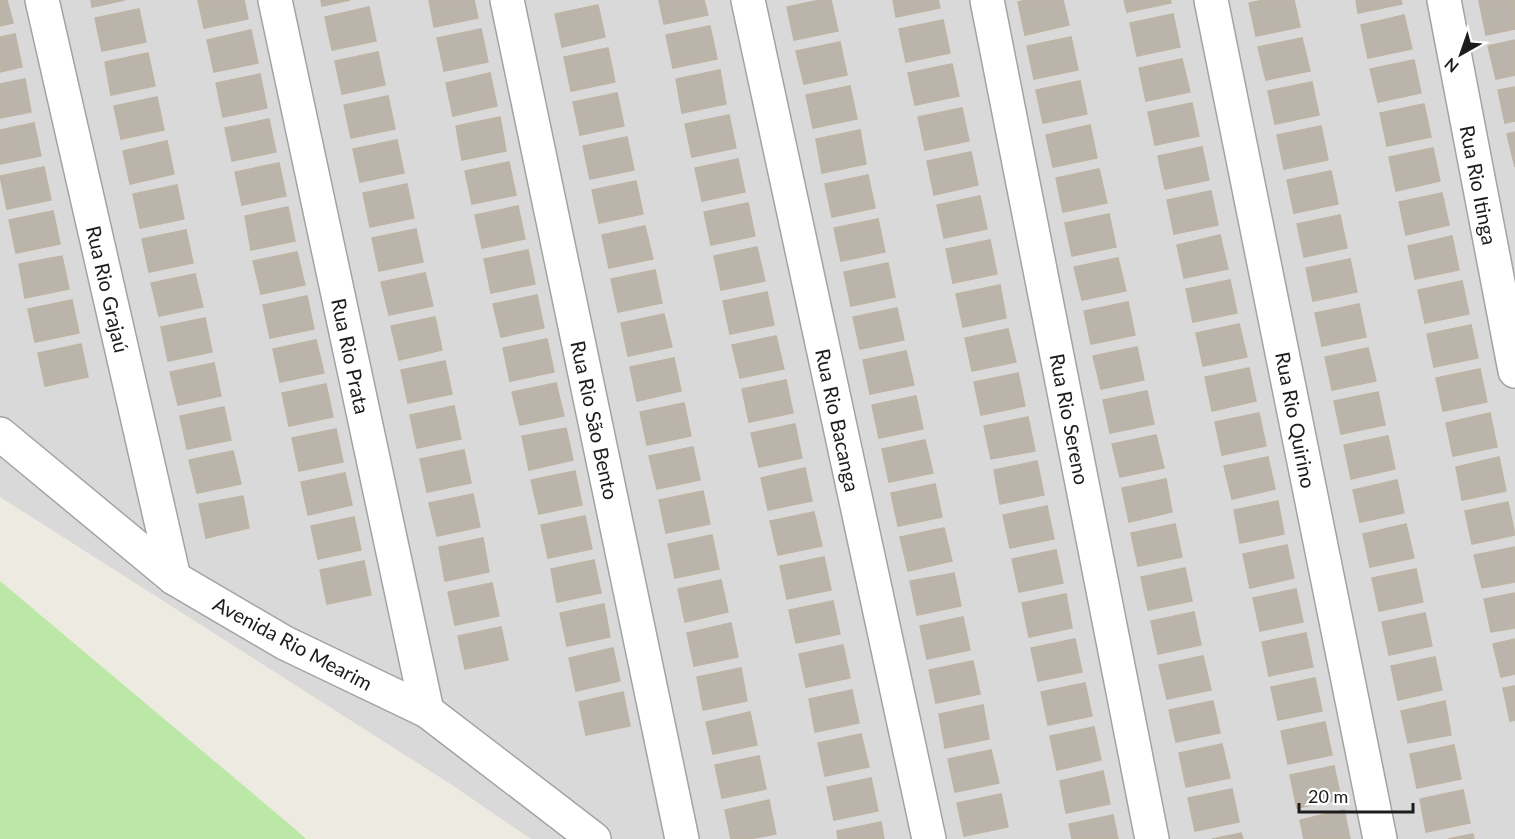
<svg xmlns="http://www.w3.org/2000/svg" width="1515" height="839" viewBox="0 0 1515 839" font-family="Lato,sans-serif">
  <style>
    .residential { fill: #dad9d9 }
    .grass { fill: #bce8a7 }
    .building { fill: #bab4ab; stroke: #bfb4a4; stroke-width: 1.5 }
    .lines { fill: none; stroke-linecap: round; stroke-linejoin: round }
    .minor-casing { stroke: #a3a3a3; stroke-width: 36 }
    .minor { stroke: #fff; stroke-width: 33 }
    .labels { text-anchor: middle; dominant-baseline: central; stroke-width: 5; stroke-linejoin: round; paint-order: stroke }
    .street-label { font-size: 20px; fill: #1c1c1c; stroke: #fff }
  </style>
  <rect width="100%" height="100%" fill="#edebe1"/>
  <path class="residential" d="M0,0H1515V839H531L449,783L0,497Z"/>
  <path class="grass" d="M0,581L288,823L306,839H0Z"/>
  <g class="building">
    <path d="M0,0H7L13,23L0,26Z"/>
    <path d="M91,0H125L92,7Z"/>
    <path d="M198,0H244L248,19L204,28Z"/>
    <path d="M321,0H350L322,6Z"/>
    <path d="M429,0H474L478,18L434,27Z"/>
    <path d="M659,0H704L708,15L664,24Z"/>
    <path d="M820,0H831L838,31L794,40L787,7Z"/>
    <path d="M893,0H938L940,8L896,17Z"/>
    <path d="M1026,0H1063L1069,25L1025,35L1018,2Z"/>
    <path d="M1124,0H1170L1171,3L1127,12Z"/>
    <path d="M1264,0H1294L1300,27L1256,36L1249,3Z"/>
    <path d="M1356,0H1401L1402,4L1358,13Z"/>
    <path d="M1486,0H1515V29L1486,35L1479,1Z"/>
    <path d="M598,5L605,37L562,47L555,14Z"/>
    <path d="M369,7L376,41L332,50L325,17Z"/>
    <path d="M139,9L146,42L102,51L95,18Z"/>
    <path d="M1173,14L1180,47L1137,56L1130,23Z"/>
    <path d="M1404,15L1412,49L1368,58L1361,25Z"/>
    <path d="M943,20L950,53L906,62L899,29Z"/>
    <path d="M710,26L717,59L673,68L666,35Z"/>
    <path d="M481,29L488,62L444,71L437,38Z"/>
    <path d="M251,30L258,63L214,72L207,40Z"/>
    <path d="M15,34L22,67L0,72V37Z"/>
    <path d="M1071,37L1078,70L1034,79L1027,46Z"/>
    <path d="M1302,38L1310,71L1266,80L1258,47Z"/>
    <path d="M1515,40V75L1496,79L1488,46Z"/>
    <path d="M840,42L847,75L804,84L796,51Z"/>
    <path d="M608,48L615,82L571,91L564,57Z"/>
    <path d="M378,52L385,85L342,94L335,61Z"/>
    <path d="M148,53L155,86L111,95L105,62Z"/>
    <path d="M1182,59L1190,92L1146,101L1139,68Z"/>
    <path d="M1414,60L1421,93L1378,102L1370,69Z"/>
    <path d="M952,64L959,96L915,105L908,73Z"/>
    <path d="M720,70L726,104L682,113L676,79Z"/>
    <path d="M490,73L497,106L453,116L446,83Z"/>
    <path d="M260,74L267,108L223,117L216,83Z"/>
    <path d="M25,79L31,112L0,118V84Z"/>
    <path d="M1080,81L1087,114L1043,123L1036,90Z"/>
    <path d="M1312,82L1319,115L1275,124L1268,91Z"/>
    <path d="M850,86L857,119L813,128L806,95Z"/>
    <path d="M1515,87V121L1505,123L1498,90Z"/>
    <path d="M617,93L624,126L580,135L573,102Z"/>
    <path d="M388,96L395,129L351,138L344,105Z"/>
    <path d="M157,97L164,130L121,139L114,106Z"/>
    <path d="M1192,103L1199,136L1155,145L1148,112Z"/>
    <path d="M1424,104L1431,137L1387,146L1380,113Z"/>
    <path d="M962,108L969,141L925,150L918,117Z"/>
    <path d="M729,115L736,148L692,157L685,124Z"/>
    <path d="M500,117L506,151L462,160L456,126Z"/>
    <path d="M269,119L276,152L232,161L225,128Z"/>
    <path d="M34,123L41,156L0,164V130Z"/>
    <path d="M1090,125L1097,158L1053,167L1046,135Z"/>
    <path d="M1321,126L1328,160L1284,169L1277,135Z"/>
    <path d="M860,130L866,164L822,173L816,139Z"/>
    <path d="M1515,132V167L1507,134Z"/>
    <path d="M627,137L634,170L590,179L583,146Z"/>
    <path d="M397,140L404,173L360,182L353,149Z"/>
    <path d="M167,141L174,174L130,184L123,151Z"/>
    <path d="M1202,147L1209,180L1165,189L1158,156Z"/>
    <path d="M1433,148L1440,181L1396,191L1389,157Z"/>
    <path d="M971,152L978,185L934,195L927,161Z"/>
    <path d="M738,159L745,192L702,201L695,168Z"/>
    <path d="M509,162L516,195L472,204L465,171Z"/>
    <path d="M279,163L286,196L242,205L235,172Z"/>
    <path d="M44,167L51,200L7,209L0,176Z"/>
    <path d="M1099,169L1107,203L1063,212L1056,178Z"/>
    <path d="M1331,171L1338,204L1294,213L1287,180Z"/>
    <path d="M868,175L875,208L832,217L825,184Z"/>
    <path d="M636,181L643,214L599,223L592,190Z"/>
    <path d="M407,184L414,218L370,227L363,193Z"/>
    <path d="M177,185L184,219L140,228L133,194Z"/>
    <path d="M1211,191L1218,225L1174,234L1167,200Z"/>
    <path d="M1442,193L1449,225L1406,235L1399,202Z"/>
    <path d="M980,196L987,229L944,238L937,205Z"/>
    <path d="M748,203L755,236L711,245L704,212Z"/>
    <path d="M518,206L525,239L482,248L475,215Z"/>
    <path d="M288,207L295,241L251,250L245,216Z"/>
    <path d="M53,211L60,244L16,253L9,220Z"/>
    <path d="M1109,214L1116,247L1072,256L1065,223Z"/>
    <path d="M1340,215L1347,248L1304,257L1297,224Z"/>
    <path d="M878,219L885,252L841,261L834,228Z"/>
    <path d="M645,226L653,259L609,268L602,235Z"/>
    <path d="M416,229L423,262L379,271L372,238Z"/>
    <path d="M186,230L193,263L149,272L142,239Z"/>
    <path d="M1220,235L1228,269L1184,278L1177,245Z"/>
    <path d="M1452,236L1459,270L1415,279L1408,246Z"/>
    <path d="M990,240L997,274L953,283L946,249Z"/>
    <path d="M757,247L765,281L721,290L714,256Z"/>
    <path d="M528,250L535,284L491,293L484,259Z"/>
    <path d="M297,252L305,285L261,294L253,261Z"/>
    <path d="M62,256L69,289L25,298L19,264Z"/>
    <path d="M1118,258L1126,291L1082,300L1074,267Z"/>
    <path d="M1350,259L1357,292L1313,301L1306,268Z"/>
    <path d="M888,263L895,297L851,306L844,272Z"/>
    <path d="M655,270L662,303L618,312L611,279Z"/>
    <path d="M425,273L433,306L389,315L381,282Z"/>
    <path d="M195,274L203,307L159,316L151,283Z"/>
    <path d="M1230,280L1237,313L1193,322L1186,289Z"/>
    <path d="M1462,281L1469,314L1425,323L1418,290Z"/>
    <path d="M1000,285L1006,318L963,327L956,294Z"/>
    <path d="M767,292L774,325L730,334L723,301Z"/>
    <path d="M537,295L544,328L501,337L493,304Z"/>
    <path d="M307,296L314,329L270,338L263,305Z"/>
    <path d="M72,300L79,333L35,342L28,309Z"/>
    <path d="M1128,302L1135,335L1091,344L1084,311Z"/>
    <path d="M1359,304L1366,337L1322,346L1315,313Z"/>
    <path d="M897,308L904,340L860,349L853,317Z"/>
    <path d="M664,314L672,347L628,356L621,323Z"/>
    <path d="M435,317L442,350L399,360L391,326Z"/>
    <path d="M205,318L212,352L168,361L161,327Z"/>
    <path d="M1239,324L1247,357L1203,366L1196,333Z"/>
    <path d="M1471,325L1478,358L1434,367L1427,334Z"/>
    <path d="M1008,329L1016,362L972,371L965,338Z"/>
    <path d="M776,336L784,369L740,378L732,345Z"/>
    <path d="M547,339L554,372L510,381L503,348Z"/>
    <path d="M316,340L324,373L280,382L273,349Z"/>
    <path d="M81,344L88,377L45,386L38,353Z"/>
    <path d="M1137,347L1144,380L1101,389L1093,356Z"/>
    <path d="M1368,348L1376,381L1332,390L1325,357Z"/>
    <path d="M906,351L914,385L870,394L863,360Z"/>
    <path d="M674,358L681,391L637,401L630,367Z"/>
    <path d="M445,361L452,394L408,403L401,370Z"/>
    <path d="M214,363L221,396L178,405L170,372Z"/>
    <path d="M1249,368L1256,401L1212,411L1205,377Z"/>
    <path d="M1480,369L1487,402L1443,411L1436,378Z"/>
    <path d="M1018,373L1025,406L981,415L974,382Z"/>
    <path d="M786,380L793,413L749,422L742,389Z"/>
    <path d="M556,383L564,416L520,425L512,392Z"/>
    <path d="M326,384L333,417L289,426L282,393Z"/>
    <path d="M1147,391L1154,424L1110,433L1103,400Z"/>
    <path d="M1378,392L1385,425L1341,434L1334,401Z"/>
    <path d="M916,396L923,429L879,438L872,405Z"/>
    <path d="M684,403L691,436L647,445L640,412Z"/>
    <path d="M454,406L461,439L417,448L410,415Z"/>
    <path d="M224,407L231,440L187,449L180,416Z"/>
    <path d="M1259,413L1266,446L1222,455L1215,422Z"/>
    <path d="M1490,413L1497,447L1453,456L1446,423Z"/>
    <path d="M1028,417L1035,451L991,459L984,426Z"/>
    <path d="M795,424L802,458L759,467L751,433Z"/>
    <path d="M566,428L573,460L529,470L522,436Z"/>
    <path d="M336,429L343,462L299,471L292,438Z"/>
    <path d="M1156,435L1164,468L1120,477L1112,444Z"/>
    <path d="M1388,436L1395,469L1351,479L1344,445Z"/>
    <path d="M925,440L933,473L889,482L882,449Z"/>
    <path d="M693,447L700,480L657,489L649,456Z"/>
    <path d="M464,450L471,483L427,492L420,459Z"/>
    <path d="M233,451L241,484L197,493L189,460Z"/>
    <path d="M1268,457L1275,489L1232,499L1224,466Z"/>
    <path d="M1499,457L1506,491L1462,500L1456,467Z"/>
    <path d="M1037,461L1044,495L1000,504L994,470Z"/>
    <path d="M805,468L812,501L768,510L761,478Z"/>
    <path d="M575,471L582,505L539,514L531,480Z"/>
    <path d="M345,473L352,505L308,515L301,482Z"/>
    <path d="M1166,479L1172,512L1129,522L1122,488Z"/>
    <path d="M1397,480L1404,513L1360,522L1353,490Z"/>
    <path d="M935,484L942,517L898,526L891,493Z"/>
    <path d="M703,491L710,524L666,533L659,500Z"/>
    <path d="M473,494L480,527L437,536L429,503Z"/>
    <path d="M243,496L249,528L206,538L199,504Z"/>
    <path d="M1278,501L1284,534L1240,543L1234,510Z"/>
    <path d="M1508,502L1515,535L1472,544L1465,511Z"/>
    <path d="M1047,506L1054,539L1010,548L1003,515Z"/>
    <path d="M814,512L822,546L778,555L770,521Z"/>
    <path d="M585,516L592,549L548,558L541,525Z"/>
    <path d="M354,517L361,550L318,559L311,526Z"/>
    <path d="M1175,524L1182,557L1138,566L1131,533Z"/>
    <path d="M1406,524L1414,558L1370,567L1363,534Z"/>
    <path d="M944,528L952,561L908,571L900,537Z"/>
    <path d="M712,535L719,569L675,578L668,544Z"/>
    <path d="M483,538L489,572L445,581L439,547Z"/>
    <path d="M1287,545L1294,578L1250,588L1243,554Z"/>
    <path d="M1515,547V582L1482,588L1474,555Z"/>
    <path d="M1056,550L1063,583L1019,592L1012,559Z"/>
    <path d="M824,557L831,590L787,599L780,566Z"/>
    <path d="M594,560L601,593L557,602L551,569Z"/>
    <path d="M364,561L371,595L327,604L320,570Z"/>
    <path d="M1185,568L1192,601L1148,610L1141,577Z"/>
    <path d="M1416,569L1423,602L1379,611L1372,578Z"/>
    <path d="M954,573L961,606L917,615L910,581Z"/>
    <path d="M721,580L728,612L685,622L678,589Z"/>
    <path d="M492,583L499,616L455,625L448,592Z"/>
    <path d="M1296,589L1303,622L1260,631L1253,598Z"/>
    <path d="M1515,593V628L1491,632L1484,599Z"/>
    <path d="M1066,594L1072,628L1029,637L1022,603Z"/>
    <path d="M833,601L840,634L796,643L789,610Z"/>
    <path d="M604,604L610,637L567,646L560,613Z"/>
    <path d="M1194,612L1201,645L1158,654L1151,621Z"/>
    <path d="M1425,613L1432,646L1389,655L1382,622Z"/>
    <path d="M963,617L970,650L927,659L920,626Z"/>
    <path d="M731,623L738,657L694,666L687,633Z"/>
    <path d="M501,627L508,660L465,669L458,636Z"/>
    <path d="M1306,633L1313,667L1269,676L1262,642Z"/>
    <path d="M1075,639L1082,672L1038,681L1031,648Z"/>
    <path d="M1515,639V674L1501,677L1493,644Z"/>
    <path d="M843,645L850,678L806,687L799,654Z"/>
    <path d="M613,648L620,681L576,691L569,658Z"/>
    <path d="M1203,656L1211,690L1167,699L1159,665Z"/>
    <path d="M1435,657L1442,690L1398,700L1391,666Z"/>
    <path d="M973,661L980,694L936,703L929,670Z"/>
    <path d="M741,668L747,701L703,710L697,677Z"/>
    <path d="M1315,678L1322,711L1278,720L1271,687Z"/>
    <path d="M1085,683L1092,716L1048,725L1041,692Z"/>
    <path d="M1515,686V720L1510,721L1503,688Z"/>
    <path d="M852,690L859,723L815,732L809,699Z"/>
    <path d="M623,692L630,726L586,735L579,702Z"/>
    <path d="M1213,701L1220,733L1176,742L1169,710Z"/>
    <path d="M1445,701L1451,735L1408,743L1401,711Z"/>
    <path d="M983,705L989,739L945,748L939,714Z"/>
    <path d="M750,712L757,745L713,754L706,722Z"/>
    <path d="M1325,722L1332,755L1288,764L1281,731Z"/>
    <path d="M1094,727L1101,760L1057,770L1050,736Z"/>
    <path d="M861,734L869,767L825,776L818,743Z"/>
    <path d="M1222,744L1230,778L1186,787L1179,753Z"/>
    <path d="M1454,745L1461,779L1417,788L1410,754Z"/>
    <path d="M991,750L999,783L955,792L948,759Z"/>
    <path d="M759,756L766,789L722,798L715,765Z"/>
    <path d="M1334,766L1341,799L1297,808L1290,775Z"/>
    <path d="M1103,771L1110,804L1066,813L1060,781Z"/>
    <path d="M871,778L878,811L834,820L827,787Z"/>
    <path d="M1232,789L1239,822L1195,831L1188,798Z"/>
    <path d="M1463,790L1470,823L1426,832L1420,799Z"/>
    <path d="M1001,794L1008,827L964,836L957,803Z"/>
    <path d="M769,800L776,834L750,839H731L725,810Z"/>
    <path d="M1344,810L1350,839H1304L1300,820Z"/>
    <path d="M1113,815L1118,839H1072L1069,824Z"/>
    <path d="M881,822L884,839H838L837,831Z"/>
    <path d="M1241,833L1243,839H1212Z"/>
    <path d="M1473,834L1474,839H1448Z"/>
  </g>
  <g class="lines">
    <defs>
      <g id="minor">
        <path d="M42,0L174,578"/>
        <path d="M275,0L427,711"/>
        <path d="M507,0L682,839"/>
        <path d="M748,0L929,839"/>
        <path d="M987,0L1152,839"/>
        <path d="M1211,0L1380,839"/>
        <path d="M1444,0L1515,371"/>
        <path d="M0,434L174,578L285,643L427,711L594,839"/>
      </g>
    </defs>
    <use href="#minor" class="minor-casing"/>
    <use href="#minor" class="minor"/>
  </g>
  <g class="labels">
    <g class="street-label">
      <text transform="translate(1479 185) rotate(79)">Rua Rio Itinga</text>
      <text transform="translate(108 289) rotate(77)">Rua Rio Grajaú</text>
      <text transform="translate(351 356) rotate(78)">Rua Rio Prata</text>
      <text transform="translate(1070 419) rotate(79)">Rua Rio Sereno</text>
      <text transform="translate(595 420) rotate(78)">Rua Rio São Bento</text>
      <text transform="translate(838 420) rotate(78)">Rua Rio Bacanga</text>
      <text transform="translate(1296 420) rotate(79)">Rua Rio Quirino</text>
      <text transform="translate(293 643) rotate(28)">Avenida Rio Mearim</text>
    </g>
  </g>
  <g transform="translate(1461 54) rotate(220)" stroke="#ffffff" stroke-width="4.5" paint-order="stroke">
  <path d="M0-4.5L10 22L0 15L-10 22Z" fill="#1c1c1c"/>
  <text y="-9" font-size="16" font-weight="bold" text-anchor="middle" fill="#1c1c1c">N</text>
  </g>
  <path d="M1299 803v9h114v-9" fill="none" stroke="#1c1c1c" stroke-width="3"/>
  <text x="1308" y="803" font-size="18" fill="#1c1c1c" stroke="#ffffff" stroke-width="4.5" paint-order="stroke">20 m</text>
</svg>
